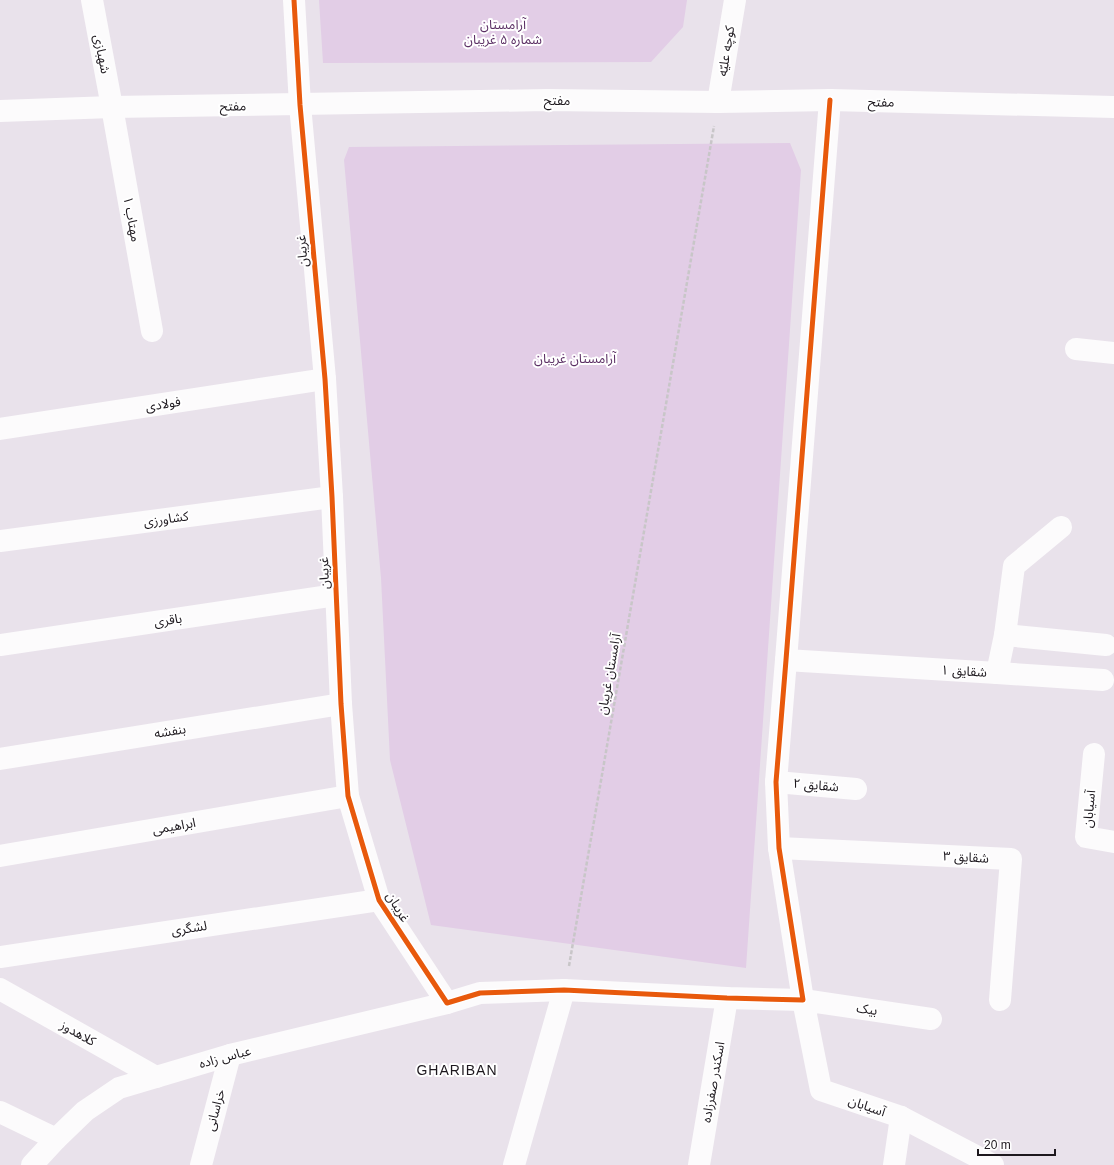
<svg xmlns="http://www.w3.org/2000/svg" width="1114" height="1165" viewBox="0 0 1114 1165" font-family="Helvetica,'Noto Sans Arabic',sans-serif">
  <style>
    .green { fill: #e2cde6 }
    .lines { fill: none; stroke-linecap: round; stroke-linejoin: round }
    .path { stroke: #c8c6c8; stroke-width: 2.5; stroke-dasharray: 4 2; stroke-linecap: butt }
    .street { stroke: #fcfbfc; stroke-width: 22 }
    .secondary { stroke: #fcfbfc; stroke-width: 22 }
    .cycleway-casing { stroke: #fff; stroke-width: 8 }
    .cycleway { stroke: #e8590c; stroke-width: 5 }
    .labels { text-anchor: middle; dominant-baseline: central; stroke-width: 4; stroke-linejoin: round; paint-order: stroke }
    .park-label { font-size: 13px; fill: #5b2f64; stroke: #fff }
    .street-label { font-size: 13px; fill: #1d181e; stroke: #fff }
    .neighbourhood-label { font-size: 14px; letter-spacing: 1px; fill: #1d181e; stroke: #fff }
  </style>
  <rect width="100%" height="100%" fill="#e9e2eb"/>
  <g class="green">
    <path d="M319,0H687L683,27L651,62L323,63Z"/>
    <path d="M790,143L801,170L746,968L431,925L390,760L381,578L344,160L349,147Z"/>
  </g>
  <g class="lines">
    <path class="path" d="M569,966L714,126"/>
    <g class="street">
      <path d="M92,0L112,107L152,331"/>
      <path d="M294,0L300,105L325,379L332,497L341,704L348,796L379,900L447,1003L480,993L564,990L727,998L803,1000L779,848L776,782L786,660L830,100"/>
      <path d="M718,102L735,0"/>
      <path d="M1076,349L1114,353"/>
      <path d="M0,429L325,379"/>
      <path d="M0,541L332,497"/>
      <path d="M1005,635L1106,645"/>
      <path d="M0,645L336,595"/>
      <path d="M786,660L997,673L1005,635L1014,566L1061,527"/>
      <path d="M997,673L1103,680"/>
      <path d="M1094,754L1086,837L1114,842"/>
      <path d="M0,759L341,704"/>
      <path d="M776,782L856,789"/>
      <path d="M779,848L1011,859L1000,1000"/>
      <path d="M0,856L348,796"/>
      <path d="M0,957L379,900"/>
      <path d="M0,989L156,1077"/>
      <path d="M931,1019L803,1000L821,1090L901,1117L993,1165"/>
      <path d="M0,1112L56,1139"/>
      <path d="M32,1165L56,1139L85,1111L119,1088L230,1055L447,1003"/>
      <path d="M201,1165L230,1055"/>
      <path d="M514,1165L564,990"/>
      <path d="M699,1165L727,998"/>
      <path d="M894,1165L901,1117"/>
    </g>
    <path class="secondary" d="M0,111L112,107L547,100L718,102L830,100L1114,107"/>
    <defs>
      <path id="cycleway" d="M294,0L300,105L325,379L332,497L341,704L348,796L379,900L447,1003L480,993L564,990L727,998L803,1000L779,848L776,782L786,660L830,100"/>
    </defs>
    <use href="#cycleway" class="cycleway-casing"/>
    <use href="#cycleway" class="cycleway"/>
  </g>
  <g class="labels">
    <g class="park-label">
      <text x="503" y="24">آرامستان<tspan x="503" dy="15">شماره ۵ غریبان</tspan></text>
      <text x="575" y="358">آرامستان غریبان</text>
    </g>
    <g class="street-label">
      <text transform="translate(726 51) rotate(-81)">کوچه علیّه</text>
      <text transform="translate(102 54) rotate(79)">شهبازی</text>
      <text x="557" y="100">مفتح</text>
      <text transform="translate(881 102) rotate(1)">مفتح</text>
      <text transform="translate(233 106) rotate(-1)">مفتح</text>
      <text transform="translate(132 219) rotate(80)">مهتاب ۱</text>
      <text transform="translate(302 251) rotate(-95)">غریبان</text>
      <text transform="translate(163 404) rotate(-9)">فولادی</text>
      <text transform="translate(166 519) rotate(-8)">کشاورزی</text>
      <text transform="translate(324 573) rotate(-92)">غریبان</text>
      <text transform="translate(168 620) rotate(-8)">باقری</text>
      <text transform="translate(964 671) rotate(3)">شقایق ۱</text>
      <text transform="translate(609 674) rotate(-80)">آرامستان غریبان</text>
      <text transform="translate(170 731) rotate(-9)">بنفشه</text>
      <text transform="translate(816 785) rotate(5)">شقایق ۲</text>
      <text transform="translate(1089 809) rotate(-85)">آسیابان</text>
      <text transform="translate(174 826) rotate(-10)">ابراهیمی</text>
      <text transform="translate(966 857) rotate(3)">شقایق ۳</text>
      <text transform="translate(398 907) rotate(59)">غریبان</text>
      <text transform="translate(189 928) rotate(-9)">لشگری</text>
      <text transform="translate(867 1009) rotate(8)">بیک</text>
      <text transform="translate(78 1033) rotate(29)">کلاهدوز</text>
      <text transform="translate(225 1057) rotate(-15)">عباس زاده</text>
      <text transform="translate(713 1082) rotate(-80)">اسکندر صفرزاده</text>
      <text transform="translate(867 1106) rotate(19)">آسیابان</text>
      <text transform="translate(215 1110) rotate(-75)">خراسانی</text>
    </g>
    <g class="neighbourhood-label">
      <text x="457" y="1070">GHARIBAN</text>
    </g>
  </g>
  <path d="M978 1149v6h77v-6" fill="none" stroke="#1d181e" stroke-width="2"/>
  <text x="984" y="1149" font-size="12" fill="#1d181e" stroke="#ffffff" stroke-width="3" paint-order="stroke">20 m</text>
</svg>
